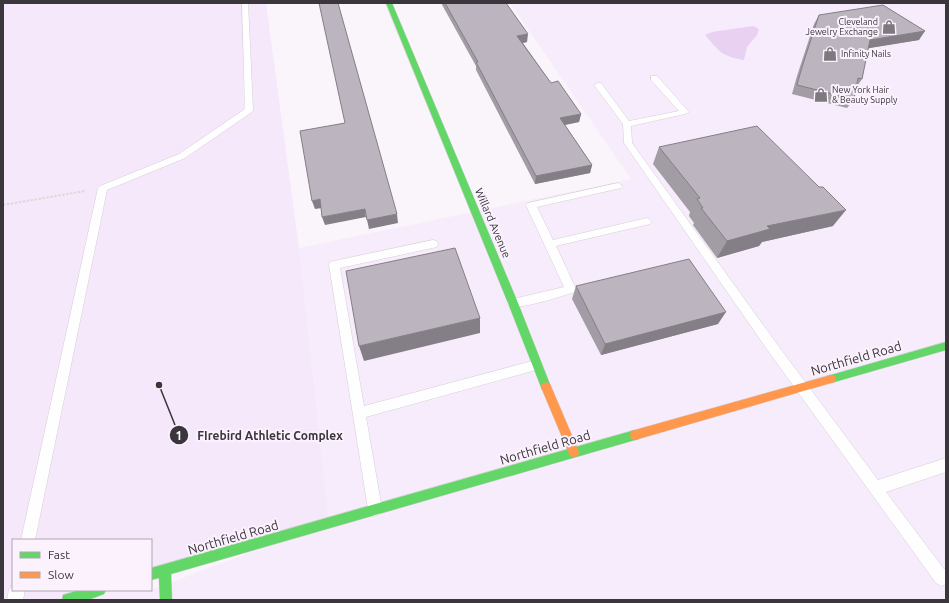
<svg xmlns="http://www.w3.org/2000/svg" width="949" height="603" viewBox="0 0 949 603" font-family="Ubuntu,sans-serif">
  <style>
    .built { fill: #f7ecfb }
    .green { fill: #f6e8fb }
    .water { fill: #e8d1f1 }
    .lines { fill: none; stroke-linecap: round; stroke-linejoin: round }
    .lane-casing { stroke: #d4cfd4; stroke-width: 1 }
    .fast-casing { stroke: #d4cfd4; stroke-width: 1 }
    .slow-casing { stroke: #d4cfd4; stroke-width: 1 }
    .path { stroke: #dad8da; stroke-width: 2; stroke-dasharray: 2.5 1.5; stroke-linecap: butt }
    .lane { fill: #fefefe; fill-rule: evenodd }
    .fast { fill: #63d668; fill-rule: evenodd }
    .slow { fill: #ff974d; fill-rule: evenodd }
    .wall { fill: #a29ca4 }
    .shaded-wall { fill: #847f86 }
    .building { fill: #bcb5bf; stroke: #847f86 }
    .labels { text-anchor: middle; dominant-baseline: central; stroke-width: 4; stroke-linejoin: round; paint-order: stroke }
    .far-poi-label { font-size: 9px; fill: #3a363c; stroke: #fbf2fe; text-anchor: start }
    .street-label { font-size: 11px; fill: #3a363c; stroke: #fbf2fe }
    .near-street-label { font-size: 13px; fill: #3a363c; stroke: #fbf2fe }
    .leader { fill: none; stroke: #3a363c; stroke-width: 1.5 }
    .callout-dot { fill: #3a363c; stroke: #fbf2fe; stroke-width: 1.5 }
    .mark-label { font-size: 12px; text-anchor: middle; font-weight: bold; fill: #fff }
    .callout-label { font-size: 12px; text-anchor: middle; font-weight: bold; fill: #3a363c; stroke: #fbf2fe; stroke-width: 4; stroke-linejoin: round; paint-order: stroke }
  </style>
  <rect width="100%" height="100%" fill="#faf5fb"/>
  <path class="built" d="M510,3H946V600H68L100,590H151L329,522L299,248L631,179Z"/>
  <path class="green" d="M3,3H266L299,248L329,522L151,574V540H13V590H100L68,600H3Z"/>
  <path class="water" d="M753,26L759,29L757,35L747,47L744,60C721,56 720,52 705,35L712,32Z"/>
  <g class="lines">
    <defs>
      <g id="lane">
        <path d="M242,3H248L253,110L252,112L185,158L107,190L35,540H21L98,188L100,186L179,154L245,109Z"/>
        <path d="M651,76H657L689,112L685,114L631,126L632,143L774,340L878,480L946,458V472L886,492L944,569L946,568V584L941,586L936,583L766,348L624,143L623,124L594,85L598,83H601L629,121L679,111L651,80Z"/>
        <path d="M618,183L623,186L621,188L537,207L553,240L647,218L650,220L652,222L650,224L556,246L576,289L575,292C561,296 521,310 509,306L507,303L509,300L564,287L526,205L528,203Z"/>
        <path d="M433,240L437,241L438,244L437,247L340,268L364,406L536,360L540,361L542,365L540,369L536,370L366,417L382,509L380,514L375,516L370,514L368,509L329,265L330,262L334,261Z"/>
        <path d="M13,584V590H25L23,600H7L9,590Z"/>
      </g>
      <g id="fast">
        <path d="M386,3H392L518,303L551,387L550,390L546,392L542,390L541,387L508,303Z"/>
        <path d="M946,342V350L831,383L827,382L826,379L827,376L831,375Z"/>
        <path d="M635,430L639,431L640,435L639,439L635,440L171,574L172,600H160L159,578L151,580V568Z"/>
        <path d="M80,590H106L104,594L88,600H62L63,595Z"/>
      </g>
      <g id="slow">
        <path d="M831,375L835,376L836,379L835,382L831,383L635,440L631,439L630,435L631,431L635,430Z"/>
        <path d="M546,382L550,384L579,452L578,456L574,457L570,456L541,387L542,384Z"/>
      </g>
    </defs>
    <use href="#lane" class="lane-casing"/>
    <use href="#fast" class="fast-casing"/>
    <use href="#slow" class="slow-casing"/>
    <path class="path" d="M3,205L85,191"/>
    <use href="#lane" class="lane"/>
    <use href="#fast" class="fast"/>
    <use href="#slow" class="slow"/>
  </g>
  <g class="wall">
    <path d="M441,3H506L527,42L523,43L551,83L581,114L579,122L565,125L592,165L590,173L535,184L476,70V66Z"/>
    <path d="M819,15L919,40L868,48L862,79L856,88L854,99L847,108L792,94L797,76L814,24Z"/>
    <path d="M659,147L833,226L762,242L759,246L717,258L693,225L694,223L689,216L690,212L653,164Z"/>
    <path d="M576,286L718,324L601,355L572,299Z"/>
  </g>
  <g class="shaded-wall">
    <path d="M925,31L919,40L864,49L870,40Z"/>
    <path d="M528,34L527,42L517,44V36Z"/>
    <path d="M581,114L579,122L559,126L560,118Z"/>
    <path d="M592,165L590,173L535,184L536,176Z"/>
    <path d="M320,199L322,208L315,209L312,201Z"/>
    <path d="M365,209L366,217L325,225L322,217Z"/>
    <path d="M846,210L833,226L762,242L759,246L717,258L727,241L767,226Z"/>
    <path d="M397,214L398,223L369,229L367,220Z"/>
    <path d="M726,312L718,324L601,355L605,344Z"/>
    <path d="M480,318V333L364,361L359,346Z"/>
  </g>
  <g class="building">
    <path d="M319,3H338L397,214L367,220L365,209L322,217L320,199L312,201L300,131L345,123Z"/>
    <path d="M445,3H506L528,34L517,36L551,83L558,81L581,114L560,118L592,165L536,176L476,62H478Z"/>
    <path d="M883,5L925,31L870,40L862,79L858,78L854,99L797,85L802,67L819,15Z"/>
    <path d="M757,126L819,187H823L846,210L767,226L770,229L727,241L701,208H703L697,199L700,198L659,147Z"/>
    <path d="M455,248L480,318L359,346L346,271Z"/>
    <path d="M689,259L726,312L605,344L576,286Z"/>
  </g>
  <defs>
    <symbol id="shop-bare" viewBox="-9 -9 18 18"><path d="M-5-2.5h2.3a2.7 3.5 0 0 1 5.4 0H5L5.5 6h-11ZM-1.5-2.5h3a1.5 2.3 0 0 0-3 0Z" fill="#7d797f" stroke="#fbf2fe" stroke-width="2.5" paint-order="stroke"/></symbol>
  </defs>
  <g fill-rule="evenodd">
    <use href="#shop-bare" x="879" y="17" width="20" height="20"/>
    <use href="#shop-bare" x="820" y="44" width="20" height="20"/>
    <use href="#shop-bare" x="811" y="85" width="20" height="20"/>
  </g>
  <g class="labels">
    <g class="far-poi-label">
      <text x="878" y="22" text-anchor="end">Cleveland<tspan x="878" dy="10">Jewelry Exchange</tspan></text>
      <text x="841" y="54">Infinity Nails</text>
      <text x="832" y="90">New York Hair<tspan x="832" dy="10">&amp; Beauty Supply</tspan></text>
    </g>
    <g class="street-label">
      <text transform="translate(493 223) rotate(67)">Willard Avenue</text>
    </g>
    <g class="near-street-label">
      <text transform="translate(856 358) rotate(-16)">Northfield Road</text>
      <text transform="translate(545 447) rotate(-16)">Northfield Road</text>
      <text transform="translate(233 537) rotate(-16)">Northfield Road</text>
    </g>
  </g>
  <path class="leader" d="M159 385L179 435"/>
  <g class="callout-dot">
    <circle cx="159" cy="385" r="4"/>
    <circle cx="179" cy="435" r="10"/>
  </g>
  <g class="mark-label">
    <text x="179" y="440">1</text>
  </g>
  <g class="callout-label">
    <text x="270" y="440">FIrebird Athletic Complex</text>
  </g>
  <rect width="949" height="603" fill="none" stroke="#3a363c" stroke-width="8"/>
  <rect x="12" y="539" width="140" height="52" fill="#fbf2fe" stroke="#aea7b0"/>
  <rect x="20" y="552" width="20" height="6" fill="#63d668" stroke="#aea7b0"/>
  <text x="48" y="559" font-size="12" fill="#3a363c">Fast</text>
  <rect x="20" y="572" width="20" height="6" fill="#ff974d" stroke="#aea7b0"/>
  <text x="48" y="579" font-size="12" fill="#3a363c">Slow</text>
</svg>
